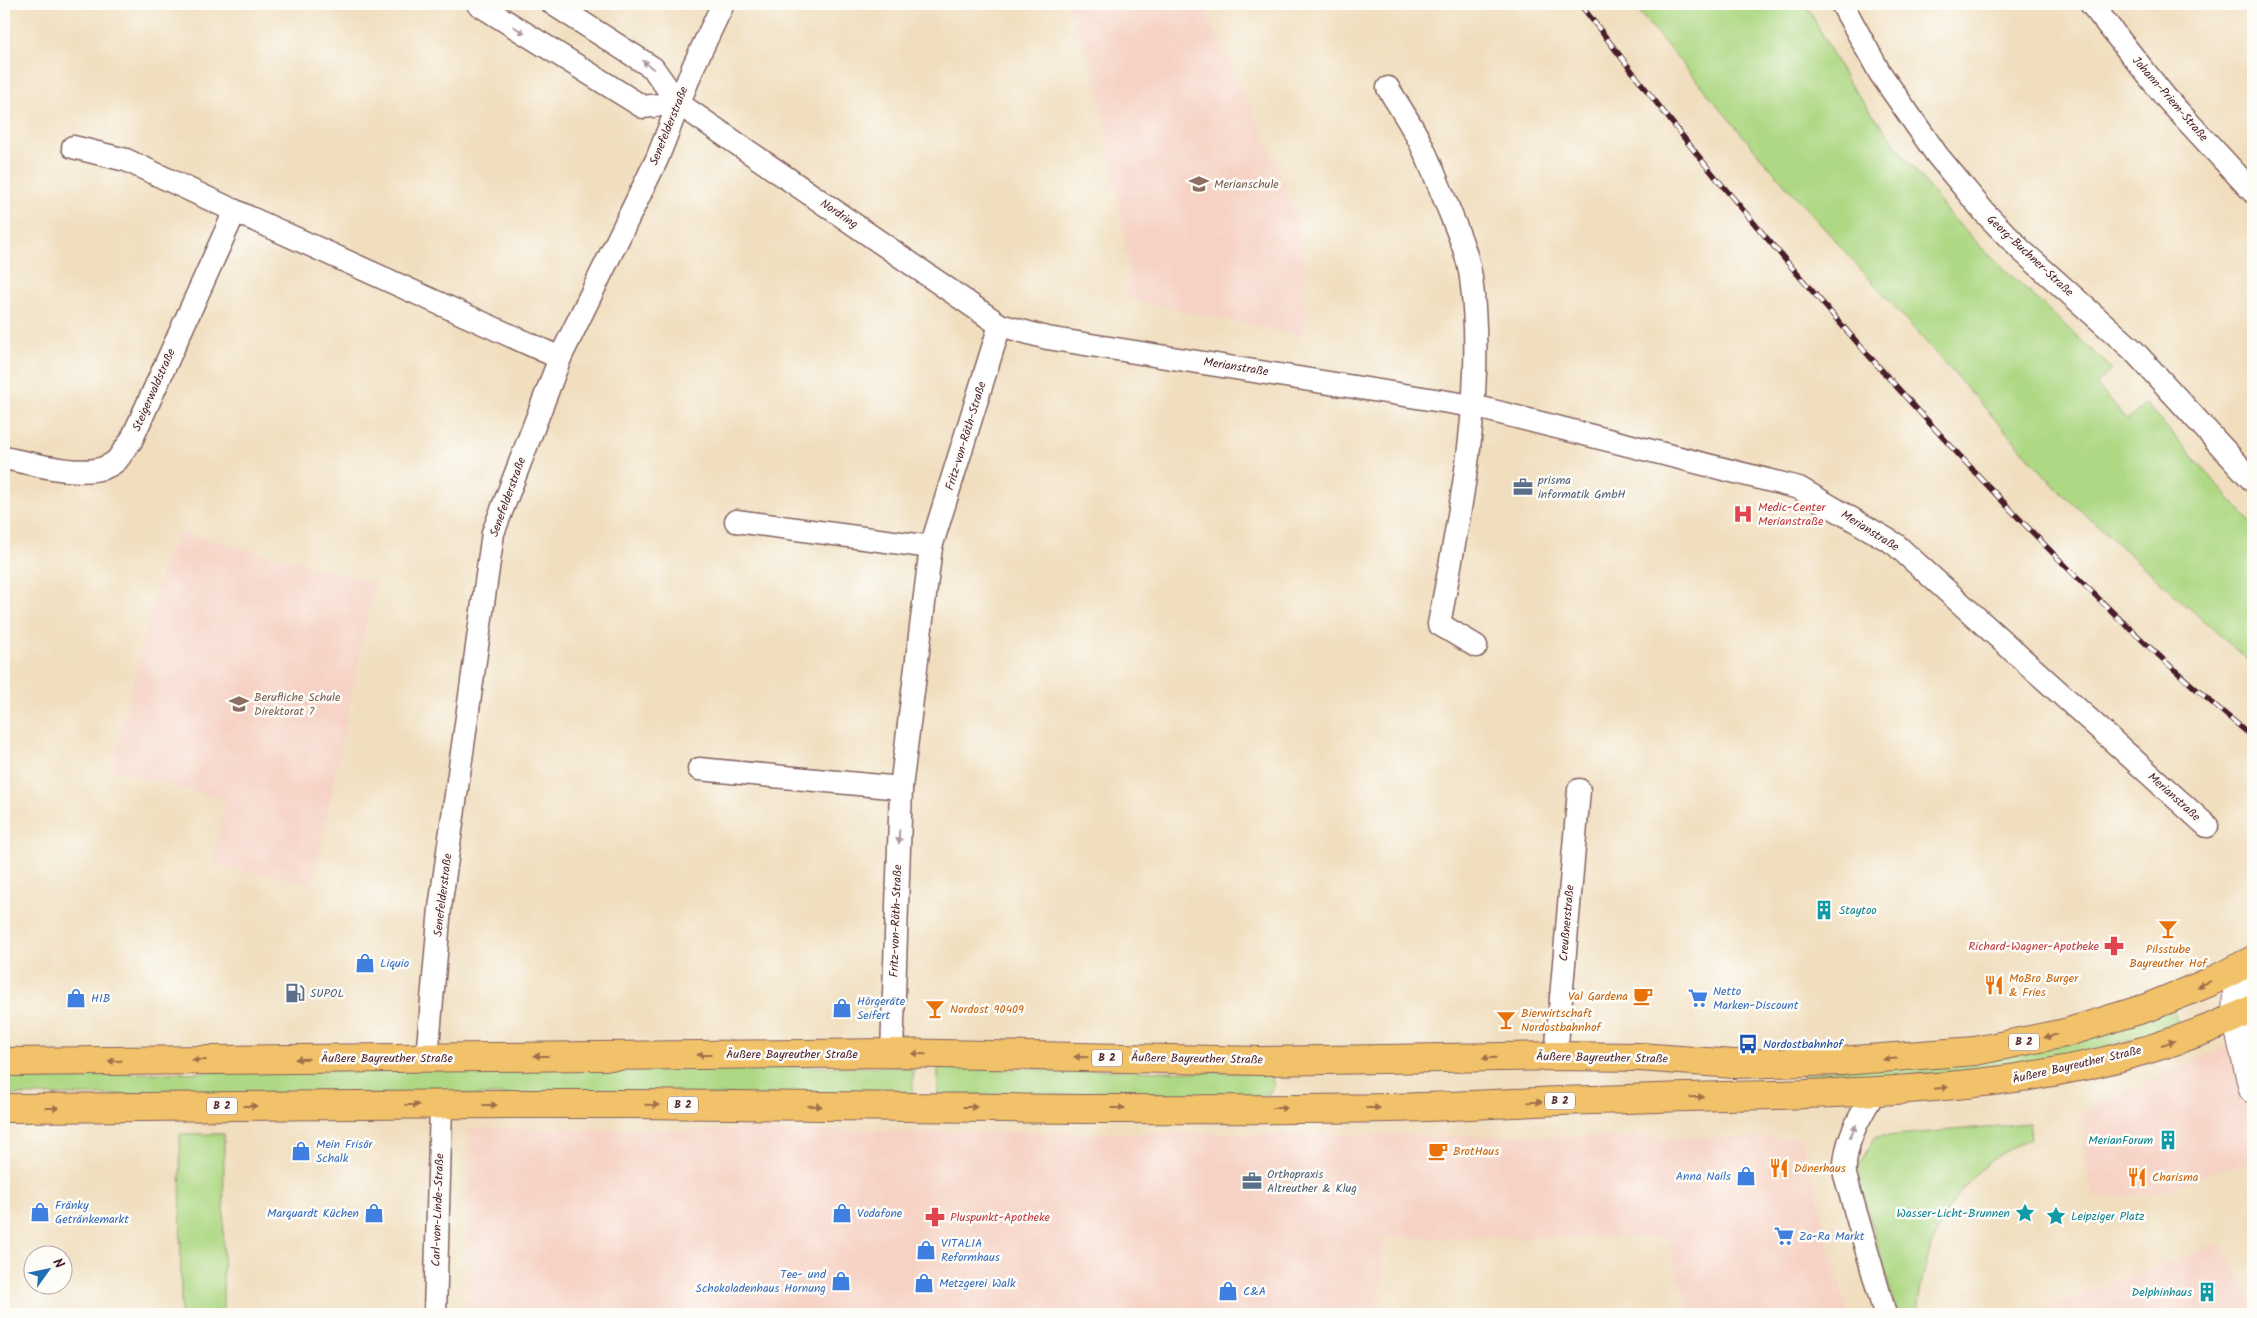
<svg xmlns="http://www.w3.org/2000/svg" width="2257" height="1318" viewBox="0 0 2257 1318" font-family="Kalam,sans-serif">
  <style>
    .built { fill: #f6d2c4 }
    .green { fill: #aed884; stroke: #7c7c58 }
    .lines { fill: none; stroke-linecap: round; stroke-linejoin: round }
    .minor-casing { stroke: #84625e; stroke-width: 25 }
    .tertiary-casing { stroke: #84625e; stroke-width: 30 }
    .primary-casing { stroke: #84625e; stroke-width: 30 }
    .minor { stroke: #fff; stroke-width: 22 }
    .tertiary { stroke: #fff; stroke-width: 28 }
    .primary { stroke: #f2c26a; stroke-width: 28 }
    .rail-casing { stroke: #4a1f2b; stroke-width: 5.5 }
    .rail { stroke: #fdfcf7; stroke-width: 4; stroke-dasharray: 11; stroke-linecap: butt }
    .oneway { fill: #ae9aa0 }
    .oneway2 { fill: #9e704a }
    .labels { text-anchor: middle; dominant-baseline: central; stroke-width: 5; stroke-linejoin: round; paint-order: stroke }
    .shield { fill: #fdfcf7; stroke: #806168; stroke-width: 1 }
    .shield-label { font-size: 11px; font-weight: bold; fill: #4a1f2b }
    .street-label { font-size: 12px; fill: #4a1f2b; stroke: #fdfcf7 }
    .education-label { font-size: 12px; fill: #785e54; stroke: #fdfcf7; text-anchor: start }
    .service-label { font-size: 12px; fill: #4e5e75; stroke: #fdfcf7; text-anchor: start }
    .health-label { font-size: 12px; fill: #be3a42; stroke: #fdfcf7; text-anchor: start }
    .culture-label { font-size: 12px; fill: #0d838f; stroke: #fdfcf7; text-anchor: end }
    .food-label { font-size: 12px; fill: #c56008; stroke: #fdfcf7; text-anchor: start }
    .shop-label { font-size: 12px; fill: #366cbe; stroke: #fdfcf7; text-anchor: start }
    .transit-label { font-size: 12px; fill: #164399; stroke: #fdfcf7; text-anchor: start }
  </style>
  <rect width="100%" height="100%" fill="#fdfcf7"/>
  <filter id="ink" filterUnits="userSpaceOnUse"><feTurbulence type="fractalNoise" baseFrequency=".02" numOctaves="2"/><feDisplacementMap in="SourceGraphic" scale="10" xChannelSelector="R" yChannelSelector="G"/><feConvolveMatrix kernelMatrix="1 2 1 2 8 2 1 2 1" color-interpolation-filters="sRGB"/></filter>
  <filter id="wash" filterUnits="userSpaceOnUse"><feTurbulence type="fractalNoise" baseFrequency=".0096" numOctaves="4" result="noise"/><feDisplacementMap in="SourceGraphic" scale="20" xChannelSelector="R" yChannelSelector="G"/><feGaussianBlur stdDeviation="1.12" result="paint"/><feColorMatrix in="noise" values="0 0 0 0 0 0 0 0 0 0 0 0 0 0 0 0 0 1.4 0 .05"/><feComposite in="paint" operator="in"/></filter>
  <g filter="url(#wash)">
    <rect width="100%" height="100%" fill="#f0debe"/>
    <g class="built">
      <path d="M1067,4H1202L1267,141L1300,227L1307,310L1304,336L1126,299L1129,261L1096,78Z"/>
      <path d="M178,532L375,582L313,884L212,865L226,800L111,769L163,564Z"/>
      <path d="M2253,1034V1170L2243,1166L2222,1168L2162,1193L2094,1198L2086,1167L2081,1113Z"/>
      <path d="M469,1128L1802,1138L1848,1314H1690L1667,1237L1384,1238L1380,1314H467Z"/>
      <path d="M2220,1243L2253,1302V1314H2028Z"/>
    </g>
    <g class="green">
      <path d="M1632,4H1806L1846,79L1948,213L1984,250L2112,369L2096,384L2127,420L2146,404L2253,525V665L2060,492L1772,170Z"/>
      <path d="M2173,1007L2179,1026L2092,1051L2005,1070L1803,1082L1802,1075Z"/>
      <path d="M727,1066L913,1067V1095H4V1076L8,1075Z"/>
      <path d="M938,1067L1266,1073L1272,1078L1274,1086L1270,1093L1261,1096L938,1095Z"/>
      <path d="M2029,1123L2031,1138C2020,1144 2007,1148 1997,1156C1946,1192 1924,1252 1917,1312L1897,1314L1856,1169L1875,1137Z"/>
      <path d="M180,1134H224L223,1314H181Z"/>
    </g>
  </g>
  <g filter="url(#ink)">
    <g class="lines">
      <defs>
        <g id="minor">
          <path d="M478,4L643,107L678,103"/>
          <path d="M553,4L653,68L678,103L1000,325L1047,338L1473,406L1799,488L1895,544L2207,826"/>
          <path d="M1842,4L1880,73L1937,155L1985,213L2021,250L2133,350L2253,481"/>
          <path d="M2091,4L2166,98L2253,192"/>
          <path d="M1388,88C1399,106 1411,124 1421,144C1431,165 1440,188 1449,210C1458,232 1468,255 1471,278C1486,390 1460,514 1439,624L1476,646"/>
          <path d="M73,147L126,160L235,211"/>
          <path d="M4,458C33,463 94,483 117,460C122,454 126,447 131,441L235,211L560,358"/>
          <path d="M736,521L931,547"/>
          <path d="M699,769L901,788"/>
          <path d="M892,1053L901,788L931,547L1000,325"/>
          <path d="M1556,1056L1579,790"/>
          <path d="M427,1058L440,908L493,533L560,358L657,159L694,65L723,4"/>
          <path d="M1875,1091C1859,1118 1843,1143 1845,1175L1885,1314"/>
          <path d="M435,1314L441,1105"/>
        </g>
        <path id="tertiary" d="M2248,963L2237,990L2236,1017L2253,1089"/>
        <g id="primary">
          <path d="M4,1062L892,1053L1262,1061L1556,1056L1639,1057L1734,1064L1840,1061L1975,1051L2065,1033L2149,1007L2210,982L2253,960"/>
          <path d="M4,1108C212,1107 420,1103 629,1104C883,1106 1137,1112 1390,1108C1447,1107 1504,1103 1561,1101C1633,1099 1704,1096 1776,1095C1941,1090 2102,1082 2253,1009"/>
        </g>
      </defs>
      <use href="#minor" class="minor-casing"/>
      <use href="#tertiary" class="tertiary-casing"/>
      <use href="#primary" class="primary-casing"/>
      <use href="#minor" class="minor"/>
      <use href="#tertiary" class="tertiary"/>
      <use href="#primary" class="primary"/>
      <defs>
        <path id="rail" d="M1580,4C1627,64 1673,126 1722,185C1809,289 1898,391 1991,489C2074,577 2159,661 2253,737"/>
      </defs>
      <use href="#rail" class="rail-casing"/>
      <use href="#rail" class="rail"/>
    </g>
    <defs><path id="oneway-solid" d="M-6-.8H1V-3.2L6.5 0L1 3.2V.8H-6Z" transform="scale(1.25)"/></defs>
    <g class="oneway">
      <use href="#oneway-solid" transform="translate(519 30) rotate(32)"/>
      <use href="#oneway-solid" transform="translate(648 65) rotate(-143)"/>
      <use href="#oneway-solid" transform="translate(899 837) rotate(92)"/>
      <use href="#oneway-solid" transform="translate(1853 1131) rotate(-63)"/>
    </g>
    <g class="oneway2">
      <use href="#oneway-solid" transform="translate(2204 984) rotate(157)"/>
      <use href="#oneway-solid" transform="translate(2051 1036) rotate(167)"/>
      <use href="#oneway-solid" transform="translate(2168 1043) rotate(-17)"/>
      <use href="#oneway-solid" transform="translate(919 1054) rotate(-178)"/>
      <use href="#oneway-solid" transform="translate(704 1055) rotate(180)"/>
      <use href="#oneway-solid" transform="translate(541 1056) rotate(180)"/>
      <use href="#oneway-solid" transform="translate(1081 1057) rotate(-179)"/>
      <use href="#oneway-solid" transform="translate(1489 1058) rotate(178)"/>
      <use href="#oneway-solid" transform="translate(302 1059) rotate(179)"/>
      <use href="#oneway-solid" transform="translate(1890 1059) rotate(177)"/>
      <use href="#oneway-solid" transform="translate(199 1060) rotate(180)"/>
      <use href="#oneway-solid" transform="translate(115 1061) rotate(179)"/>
      <use href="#oneway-solid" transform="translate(1941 1088) rotate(-5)"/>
      <use href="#oneway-solid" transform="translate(1697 1097) rotate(-2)"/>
      <use href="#oneway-solid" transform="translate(1535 1102) rotate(-2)"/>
      <use href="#oneway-solid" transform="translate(412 1105)"/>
      <use href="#oneway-solid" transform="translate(490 1105)"/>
      <use href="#oneway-solid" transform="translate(652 1105) rotate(1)"/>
      <use href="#oneway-solid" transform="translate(250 1106)"/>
      <use href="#oneway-solid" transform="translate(815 1106) rotate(1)"/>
      <use href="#oneway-solid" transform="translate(970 1107)"/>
      <use href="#oneway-solid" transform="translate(52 1108)"/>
      <use href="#oneway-solid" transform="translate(1118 1108)"/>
      <use href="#oneway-solid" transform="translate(1280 1108)"/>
      <use href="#oneway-solid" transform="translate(1373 1108)"/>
    </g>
  </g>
  <defs>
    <symbol id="school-bare" viewBox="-9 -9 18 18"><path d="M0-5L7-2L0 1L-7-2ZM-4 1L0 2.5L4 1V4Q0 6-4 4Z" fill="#8d6e63" stroke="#fdfcf7" stroke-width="2.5" paint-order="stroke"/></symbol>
    <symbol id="office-bare" viewBox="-9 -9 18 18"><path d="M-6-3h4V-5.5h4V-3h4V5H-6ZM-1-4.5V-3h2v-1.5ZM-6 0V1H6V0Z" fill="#5c6f8a" stroke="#fdfcf7" stroke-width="2.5" paint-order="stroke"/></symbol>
    <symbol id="hospital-bare" viewBox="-9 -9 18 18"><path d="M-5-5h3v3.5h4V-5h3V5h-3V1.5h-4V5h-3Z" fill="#e0444e" stroke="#fdfcf7" stroke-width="2.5" paint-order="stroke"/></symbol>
    <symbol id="building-bare" viewBox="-9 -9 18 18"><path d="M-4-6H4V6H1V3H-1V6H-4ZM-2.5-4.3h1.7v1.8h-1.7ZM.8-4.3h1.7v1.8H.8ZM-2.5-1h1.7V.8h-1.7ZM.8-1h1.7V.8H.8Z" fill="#0f9aa8" stroke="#fdfcf7" stroke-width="2.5" paint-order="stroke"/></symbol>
    <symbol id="bar-bare" viewBox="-9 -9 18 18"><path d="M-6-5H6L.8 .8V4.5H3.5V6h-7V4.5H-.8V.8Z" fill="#e8710a" stroke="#fdfcf7" stroke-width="2.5" paint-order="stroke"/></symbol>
    <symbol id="pharmacy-bare" viewBox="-9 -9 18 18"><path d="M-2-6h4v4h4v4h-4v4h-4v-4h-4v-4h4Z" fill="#e0444e" stroke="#fdfcf7" stroke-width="2.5" paint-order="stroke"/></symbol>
    <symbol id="shop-bare" viewBox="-9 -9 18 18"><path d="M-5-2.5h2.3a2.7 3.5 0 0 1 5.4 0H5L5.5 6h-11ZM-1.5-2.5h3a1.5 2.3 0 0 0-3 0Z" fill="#3f7fe0" stroke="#fdfcf7" stroke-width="2.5" paint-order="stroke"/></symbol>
    <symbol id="restaurant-bare" viewBox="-9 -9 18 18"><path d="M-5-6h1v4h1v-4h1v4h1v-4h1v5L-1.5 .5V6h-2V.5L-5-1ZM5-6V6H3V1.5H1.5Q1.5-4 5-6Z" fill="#e8710a" stroke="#fdfcf7" stroke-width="2.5" paint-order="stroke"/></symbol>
    <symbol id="fuel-bare" viewBox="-9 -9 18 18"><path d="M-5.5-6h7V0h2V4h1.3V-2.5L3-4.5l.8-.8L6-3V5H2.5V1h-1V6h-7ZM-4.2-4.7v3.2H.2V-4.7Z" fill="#5c6f8a" stroke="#fdfcf7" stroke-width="2.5" paint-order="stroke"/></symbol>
    <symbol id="cafe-bare" viewBox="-9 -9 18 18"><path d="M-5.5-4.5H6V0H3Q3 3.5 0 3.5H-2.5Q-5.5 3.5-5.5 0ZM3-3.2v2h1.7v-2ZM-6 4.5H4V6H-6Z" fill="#e8710a" stroke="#fdfcf7" stroke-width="2.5" paint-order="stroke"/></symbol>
    <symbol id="supermarket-bare" viewBox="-9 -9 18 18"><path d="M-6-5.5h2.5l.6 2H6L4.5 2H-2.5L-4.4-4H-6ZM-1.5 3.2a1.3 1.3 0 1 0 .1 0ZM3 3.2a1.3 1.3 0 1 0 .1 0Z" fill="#3f7fe0" stroke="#fdfcf7" stroke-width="2.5" paint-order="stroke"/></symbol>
    <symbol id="bus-bare" viewBox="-9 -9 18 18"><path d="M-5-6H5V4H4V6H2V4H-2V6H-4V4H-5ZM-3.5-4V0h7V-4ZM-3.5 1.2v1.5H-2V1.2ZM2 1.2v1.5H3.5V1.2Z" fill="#1a4fb4" stroke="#fdfcf7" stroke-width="2.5" paint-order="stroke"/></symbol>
    <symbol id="sight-bare" viewBox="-9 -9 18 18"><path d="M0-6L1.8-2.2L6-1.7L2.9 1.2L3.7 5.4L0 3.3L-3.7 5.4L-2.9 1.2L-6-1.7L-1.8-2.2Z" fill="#0f9aa8" stroke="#fdfcf7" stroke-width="2.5" paint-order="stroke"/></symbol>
  </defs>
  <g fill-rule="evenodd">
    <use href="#school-bare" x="1185" y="170" width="28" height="28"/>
    <use href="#office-bare" x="1509" y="473" width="28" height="28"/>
    <use href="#hospital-bare" x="1729" y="500" width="28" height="28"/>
    <use href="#school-bare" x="225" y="690" width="28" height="28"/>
    <use href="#building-bare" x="1810" y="896" width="28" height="28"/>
    <use href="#bar-bare" x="2154" y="915" width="28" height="28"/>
    <use href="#pharmacy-bare" x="2100" y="932" width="28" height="28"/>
    <use href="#shop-bare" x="351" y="949" width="28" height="28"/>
    <use href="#restaurant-bare" x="1980" y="971" width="28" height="28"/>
    <use href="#fuel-bare" x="281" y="979" width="28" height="28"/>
    <use href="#cafe-bare" x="1629" y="982" width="28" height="28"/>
    <use href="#shop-bare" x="62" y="984" width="28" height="28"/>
    <use href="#supermarket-bare" x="1684" y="984" width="28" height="28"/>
    <use href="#shop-bare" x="828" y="994" width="28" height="28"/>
    <use href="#bar-bare" x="921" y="995" width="28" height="28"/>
    <use href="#bar-bare" x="1492" y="1006" width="28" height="28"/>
    <use href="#bus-bare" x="1734" y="1030" width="28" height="28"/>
    <use href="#building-bare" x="2154" y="1126" width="28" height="28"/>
    <use href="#shop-bare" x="287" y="1137" width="28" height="28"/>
    <use href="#cafe-bare" x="1424" y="1137" width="28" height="28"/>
    <use href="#restaurant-bare" x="1765" y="1154" width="28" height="28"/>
    <use href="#shop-bare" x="1732" y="1162" width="28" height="28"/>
    <use href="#restaurant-bare" x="2123" y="1163" width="28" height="28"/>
    <use href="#office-bare" x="1238" y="1167" width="28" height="28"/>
    <use href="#shop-bare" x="26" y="1198" width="28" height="28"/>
    <use href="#shop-bare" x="360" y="1199" width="28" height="28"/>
    <use href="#shop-bare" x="828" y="1199" width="28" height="28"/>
    <use href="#sight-bare" x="2011" y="1199" width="28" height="28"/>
    <use href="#sight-bare" x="2042" y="1202" width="28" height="28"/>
    <use href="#pharmacy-bare" x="921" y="1203" width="28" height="28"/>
    <use href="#supermarket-bare" x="1770" y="1222" width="28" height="28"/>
    <use href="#shop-bare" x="912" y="1236" width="28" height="28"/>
    <use href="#shop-bare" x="827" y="1267" width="28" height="28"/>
    <use href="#shop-bare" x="910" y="1269" width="28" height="28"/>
    <use href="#shop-bare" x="1214" y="1277" width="28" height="28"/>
    <use href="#building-bare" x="2193" y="1278" width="28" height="28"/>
  </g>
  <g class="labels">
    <g class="shield">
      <rect x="2009" y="1033.5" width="30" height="17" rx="4"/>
      <rect x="1092" y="1049.5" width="30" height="17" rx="4"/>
      <rect x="1545" y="1092.5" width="30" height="17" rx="4"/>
      <rect x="668" y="1096.5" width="30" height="17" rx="4"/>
      <rect x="207" y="1097.5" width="30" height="17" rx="4"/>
    </g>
    <g class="shield-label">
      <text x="2024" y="1042">B 2</text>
      <text x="1107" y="1058">B 2</text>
      <text x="1560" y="1101">B 2</text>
      <text x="683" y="1105">B 2</text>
      <text x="222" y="1106">B 2</text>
    </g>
    <g class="street-label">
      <text transform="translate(2170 99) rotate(49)">Johann-Priem-Straße</text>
      <text transform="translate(669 126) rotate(-68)">Senefelderstraße</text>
      <text transform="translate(839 214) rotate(34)">Nordring</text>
      <text transform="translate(2030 256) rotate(43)">Georg-Buchner-Straße</text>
      <text transform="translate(1236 367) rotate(9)">Merianstraße</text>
      <text transform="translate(154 390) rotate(-66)">Steigerwaldstraße</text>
      <text transform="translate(966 436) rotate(-73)">Fritz-von-Röth-Straße</text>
      <text transform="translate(508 497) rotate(-70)">Senefelderstraße</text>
      <text transform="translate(1870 531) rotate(32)">Merianstraße</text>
      <text transform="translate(2174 797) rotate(42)">Merianstraße</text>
      <text transform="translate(443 895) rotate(-83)">Senefelderstraße</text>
      <text transform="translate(896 921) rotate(-88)">Fritz-von-Röth-Straße</text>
      <text transform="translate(1567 923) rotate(-85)">Creußnerstraße</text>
      <text x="792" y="1054">Äußere Bayreuther Straße</text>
      <text x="387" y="1058">Äußere Bayreuther Straße</text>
      <text transform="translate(1602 1058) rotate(1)">Äußere Bayreuther Straße</text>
      <text transform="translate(1197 1059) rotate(1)">Äußere Bayreuther Straße</text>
      <text transform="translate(2077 1065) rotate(-13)">Äußere Bayreuther Straße</text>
      <text transform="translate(438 1210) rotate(-88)">Carl-von-Linde-Straße</text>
    </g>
    <g class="education-label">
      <text x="1214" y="184">Merianschule</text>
      <text x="254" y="697">Berufliche Schule<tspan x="254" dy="14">Direktorat 7</tspan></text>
    </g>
    <g class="service-label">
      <text x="1538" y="480">prisma<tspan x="1538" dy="14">informatik GmbH</tspan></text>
      <text x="310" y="993">SUPOL</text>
      <text x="1267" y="1174">Orthopraxis<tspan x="1267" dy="14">Altreuther &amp; Klug</tspan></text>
    </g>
    <g class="health-label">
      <text x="1758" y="507">Medic-Center<tspan x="1758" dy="14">Merianstraße</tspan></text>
      <text x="2099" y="946" text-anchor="end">Richard-Wagner-Apotheke</text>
      <text x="950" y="1217">Pluspunkt-Apotheke</text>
    </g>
    <g class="culture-label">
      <text x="1839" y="910" text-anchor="start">Staytoo</text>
      <text x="2153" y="1140">MerianForum</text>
      <text x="2010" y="1213">Wasser-Licht-Brunnen</text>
      <text x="2071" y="1216" text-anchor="start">Leipziger Platz</text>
      <text x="2192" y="1292">Delphinhaus</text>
    </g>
    <g class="food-label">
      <text x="2168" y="949" text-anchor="middle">Pilsstube<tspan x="2168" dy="14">Bayreuther Hof</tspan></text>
      <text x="2009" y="978">MoBro Burger<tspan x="2009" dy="14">&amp; Fries</tspan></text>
      <text x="1628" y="996" text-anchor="end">Val Gardena</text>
      <text x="950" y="1009">Nordost 90409</text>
      <text x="1521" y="1013">Bierwirtschaft<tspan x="1521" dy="14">Nordostbahnhof</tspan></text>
      <text x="1453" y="1151">BrotHaus</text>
      <text x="1794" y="1168">Dönerhaus</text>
      <text x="2152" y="1177">Charisma</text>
    </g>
    <g class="shop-label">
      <text x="380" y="963">Liquio</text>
      <text x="1713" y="991">Netto<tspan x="1713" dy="14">Marken-Discount</tspan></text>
      <text x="91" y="998">HIB</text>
      <text x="857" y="1001">Hörgeräte<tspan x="857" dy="14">Seifert</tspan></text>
      <text x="316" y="1144">Mein Frisör<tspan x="316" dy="14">Schalk</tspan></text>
      <text x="1731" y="1176" text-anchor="end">Anna Nails</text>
      <text x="55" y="1205">Fränky<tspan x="55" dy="14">Getränkemarkt</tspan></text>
      <text x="359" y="1213" text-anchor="end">Marquardt Küchen</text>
      <text x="857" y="1213">Vodafone</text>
      <text x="1799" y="1236">Za-Ra Markt</text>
      <text x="941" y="1243">VITALIA<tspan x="941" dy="14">Reformhaus</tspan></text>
      <text x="826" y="1274" text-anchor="end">Tee- und<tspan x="826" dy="14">Schokoladenhaus Hornung</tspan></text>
      <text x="939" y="1283">Metzgerei Walk</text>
      <text x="1243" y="1291">C&amp;A</text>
    </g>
    <g class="transit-label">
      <text x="1763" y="1044">Nordostbahnhof</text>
    </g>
  </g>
  <rect width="2257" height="1318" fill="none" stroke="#fdfcf7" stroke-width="20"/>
  <g transform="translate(48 1270) rotate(57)"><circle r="24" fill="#fdfcf7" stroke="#b5a4a5"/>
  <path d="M0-4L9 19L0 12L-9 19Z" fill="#1f6fb2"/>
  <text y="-8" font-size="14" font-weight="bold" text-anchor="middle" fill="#4a1f2b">N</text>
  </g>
</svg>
